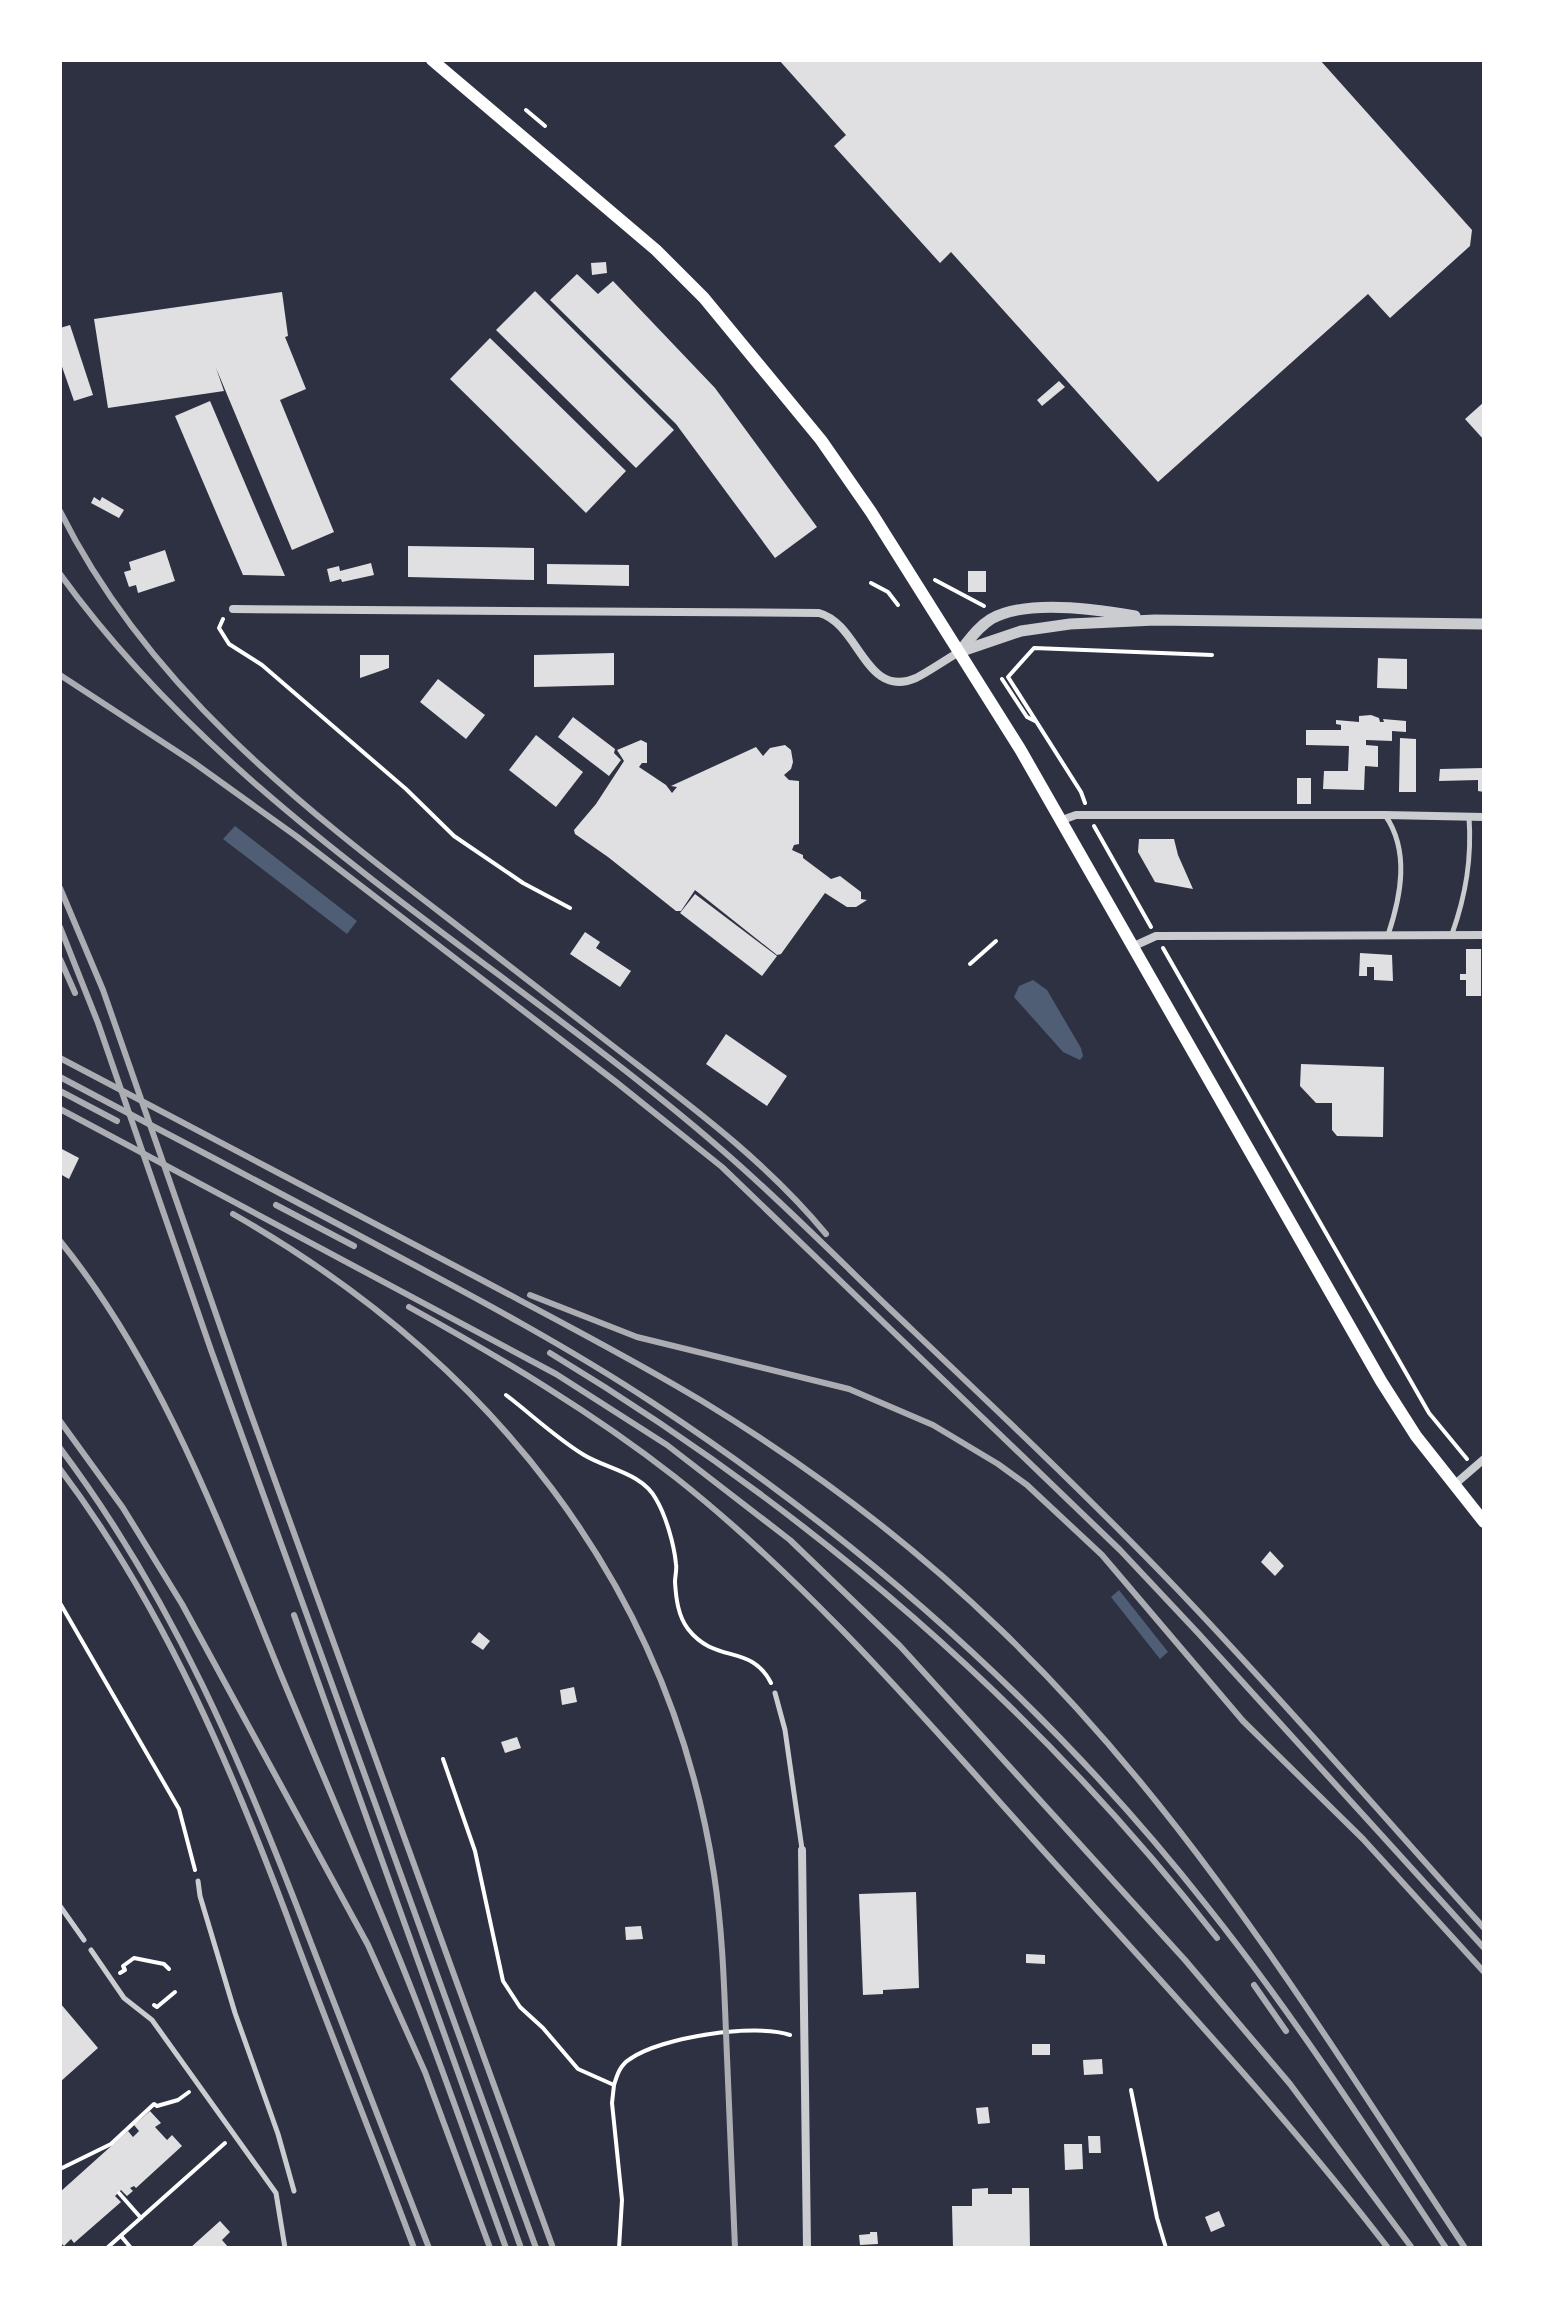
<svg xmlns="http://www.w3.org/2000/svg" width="1544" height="2308" viewBox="0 0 1544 2308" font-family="Figtree,sans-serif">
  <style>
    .water { fill: #4f5d75 }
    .building { fill: #e0e0e3 }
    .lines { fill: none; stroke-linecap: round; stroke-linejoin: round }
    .path { stroke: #fff; stroke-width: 4 }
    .service { stroke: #caccd0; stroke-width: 5 }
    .minor { stroke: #caccd0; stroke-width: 8 }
    .tertiary { stroke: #caccd0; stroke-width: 11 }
    .secondary { stroke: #fff; stroke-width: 12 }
    .rail { stroke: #abadb3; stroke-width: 6 }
  </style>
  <rect width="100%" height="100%" fill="#2d3142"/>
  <g class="water">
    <path d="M235,826L357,921L347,934L223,839Z"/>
    <path d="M1033,980L1047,990L1081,1048L1083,1056L1080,1060L1063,1052L1014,997L1019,986Z"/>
    <path d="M1119,1590L1168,1652L1160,1659L1111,1597Z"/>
  </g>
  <g class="building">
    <path d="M779,60H1320L1472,230L1470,246L1390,318L1368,294L1158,482L951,252L940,263L834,146L846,135Z"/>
    <path d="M606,262L607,273L592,275L591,263Z"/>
    <path d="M577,274L598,294L613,281L715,388L817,527L775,558L676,424L550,300Z"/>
    <path d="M535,291L674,430L636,468L496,330Z"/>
    <path d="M282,292L288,336L285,337L306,389L280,400L334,532L292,550L216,368L224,391L108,408L94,319Z"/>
    <path d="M70,325L93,395L74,401L60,361V328Z"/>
    <path d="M490,338L626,471L586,513L450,379Z"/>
    <path d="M1059,381L1065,387L1042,406L1037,400Z"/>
    <path d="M210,401L256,509L285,576L243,575L221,524L175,416Z"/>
    <path d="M1484,402V440L1465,419Z"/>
    <path d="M94,497L100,501L102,497L124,510L119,518L91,503Z"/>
    <path d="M408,546L534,548V580L408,577Z"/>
    <path d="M165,550L175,581L138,593L136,585L129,587L124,572L131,570L129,562Z"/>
    <path d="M371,563L374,575L342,582L341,579L330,582L327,569L339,566L340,571Z"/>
    <path d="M547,564L629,565V586L547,584Z"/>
    <rect x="968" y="571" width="18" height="21"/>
    <path d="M614,653V685L534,687V655Z"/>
    <path d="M360,655H389V668L360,678Z"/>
    <path d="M1378,658L1407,659V689L1377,688Z"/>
    <path d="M438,679L485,715L466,739L420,702Z"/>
    <path d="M1371,715L1379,718L1380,722H1384L1383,719L1406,721V732L1392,731V741L1366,740V745L1378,746V767L1365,766L1364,790L1323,789L1324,771H1348L1349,746L1306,745V730H1341V725L1336,724V720L1359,722V716Z"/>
    <path d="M573,717L615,749L614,753L621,760L609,776L558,737Z"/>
    <path d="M536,735L583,772L556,807L509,770Z"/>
    <path d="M1400,738L1416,739V792H1399Z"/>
    <path d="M641,740L647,743V763H642L639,767L666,785L672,793L677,787L671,786L756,747L763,756L770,748L785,745L791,750L793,762L791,769L784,775L789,780L799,781V844L794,845L792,850L803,855V858L831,879L840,876L861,892V899L867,900L856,907H847L825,893L781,954L777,955L695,890L681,911H676L608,857L575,834L574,830L596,804L624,761L617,750Z"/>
    <path d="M1484,768V792L1478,791V780L1439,781L1440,769Z"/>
    <rect x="1297" y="778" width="14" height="26"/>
    <path d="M1139,839H1174L1178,855L1193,889L1155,882L1138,852Z"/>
    <path d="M695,894L777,956L762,976L680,913Z"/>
    <path d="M585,932L600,942L596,948L631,971L620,987L570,954Z"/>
    <path d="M1466,949H1481V996H1466V980H1460V974H1466Z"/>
    <path d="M1360,953L1392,955L1393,981L1374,980V967H1367V976H1359Z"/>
    <path d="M726,1034L787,1076L767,1106L706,1064Z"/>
    <path d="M1301,1064L1384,1067L1383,1137L1337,1136L1332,1130V1103H1316L1300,1086Z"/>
    <path d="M60,1148L79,1158L69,1179L60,1174Z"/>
    <path d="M1270,1551L1284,1566L1275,1576L1261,1562Z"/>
    <path d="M479,1632L490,1641L483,1650L471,1642Z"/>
    <path d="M574,1687L577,1702L562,1705L560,1690Z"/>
    <path d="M517,1737L521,1748L505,1753L501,1742Z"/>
    <path d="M916,1892L919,1988L883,1990V1994L863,1995L859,1894Z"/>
    <path d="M641,1926L643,1939L626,1940L625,1927Z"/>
    <path d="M1026,1954L1045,1955V1964L1026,1963Z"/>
    <path d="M60,2003L98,2048L60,2082Z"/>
    <rect x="1032" y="2044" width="18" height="11"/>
    <path d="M1102,2059L1103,2074L1084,2075L1083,2060Z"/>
    <path d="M988,2107L990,2123L978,2124L976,2108Z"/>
    <path d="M150,2111L161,2123L155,2127L167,2140L172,2135L182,2146L136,2188L134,2186L130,2188L133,2191L127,2196L121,2190L115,2196L121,2202L74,2243L71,2239L64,2246L60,2242V2192L128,2131L133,2137L139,2131L134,2125Z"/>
    <path d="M1088,2136H1100L1101,2153H1089Z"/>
    <path d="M1064,2144H1082L1083,2169L1065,2170Z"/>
    <path d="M988,2188V2194H1012V2188H1029L1030,2248H953L952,2206H972V2189Z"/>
    <path d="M1219,2211L1225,2226L1211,2232L1205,2217Z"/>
    <path d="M220,2221L230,2232L222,2240L229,2248H190Z"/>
    <path d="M870,2232H877L878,2244L860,2245L859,2235L870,2234Z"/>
  </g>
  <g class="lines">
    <g class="path">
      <path d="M526,110L545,126"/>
      <path d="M935,580L984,606"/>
      <path d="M871,583L888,592L898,605"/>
      <path d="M223,619L219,628L229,644L262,665L406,789L454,836L523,883L570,908"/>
      <path d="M1002,679L1027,717L1035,721"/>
      <path d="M1085,803L1081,792L1008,677L1034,648L1212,655"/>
      <path d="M1094,826L1151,927"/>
      <path d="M1163,948L1429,1413L1467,1459"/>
      <path d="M970,964L996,941"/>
      <path d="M506,1395C531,1414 556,1438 584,1455C607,1469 642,1473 656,1499C666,1516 674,1544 676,1564C677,1570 675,1576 675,1582C676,1598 678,1616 688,1629C716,1665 751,1643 771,1683"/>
      <path d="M60,1603L179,1809L195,1870"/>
      <path d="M443,1759L475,1851L503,1981L520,2007L543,2028L578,2069L614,2085C617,2075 620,2065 630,2059C661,2037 755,2023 790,2035"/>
      <path d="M120,1973L125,1970L123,1966L134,1958L164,1964L169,1969"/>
      <path d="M154,2005L157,2007L175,1992"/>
      <path d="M614,2085L612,2103L622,2200L619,2248"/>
      <path d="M1131,2090L1157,2218L1166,2248"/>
      <path d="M60,2169L111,2144L154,2104L157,2106L178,2100L189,2092"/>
      <path d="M119,2193L141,2218"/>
      <path d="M121,2236L131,2248"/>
      <path d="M107,2248L225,2143"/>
    </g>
    <g class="service">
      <path d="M1385,815C1410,851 1401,896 1388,935"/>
      <path d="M1452,934C1466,895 1472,859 1469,817"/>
      <path d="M775,1693L785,1730L802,1849"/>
      <path d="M198,1881L200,1896L235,2013L278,2134L294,2191"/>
      <path d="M60,1906L84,1940"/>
      <path d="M91,1950L124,1998L152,2020L276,2193L285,2248"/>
    </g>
    <g class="minor">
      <path d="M233,609L819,613C860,624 865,700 916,678C930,671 945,660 959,652"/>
      <path d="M1062,820L1076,815H1385L1484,817"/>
      <path d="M1134,946L1156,936L1484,935"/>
      <path d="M1454,1485L1484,1459"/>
      <path d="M802,1850L807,2248"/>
    </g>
    <g class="tertiary">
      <path d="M960,651C970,639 978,627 991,619C1026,599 1096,609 1135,616"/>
      <path d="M959,652L1021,631L1070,624L1155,620L1484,624"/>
    </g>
    <path class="secondary" d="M432,60L656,250L704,298L821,440L871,512L1020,749L1381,1381L1416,1436L1484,1522"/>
    <g class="rail">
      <path d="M60,511C146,685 299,805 450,920C504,962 558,1004 613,1046C688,1104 765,1160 826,1234"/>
      <path d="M60,574C234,815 501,958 722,1150C780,1200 833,1254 888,1307C986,1400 1085,1493 1178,1590C1283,1700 1382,1815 1484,1928"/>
      <path d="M60,675L193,762L296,836L616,1082L722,1167L1120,1550L1198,1633L1484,1948"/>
      <path d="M60,888L103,990L248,1406L553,2248"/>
      <path d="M60,927L98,1023L211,1350L536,2248"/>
      <path d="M60,959L75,993"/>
      <path d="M60,1058C199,1132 339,1204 478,1278C553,1318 629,1357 702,1401C809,1466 911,1543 1001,1630C1189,1811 1322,2032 1465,2248"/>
      <path d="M60,1077C169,1135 279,1192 388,1251C478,1299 568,1347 653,1403C862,1541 1052,1709 1207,1906C1294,2015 1369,2132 1446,2248"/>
      <path d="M60,1091L117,1121"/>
      <path d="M60,1109L556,1374L667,1445L790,1540L900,1646L1185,1960L1290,2084L1412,2248"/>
      <path d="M276,1205L354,1246"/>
      <path d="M233,1214C486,1358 669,1581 714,1874C722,1927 724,1980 726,2033C729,2105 732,2176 735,2248"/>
      <path d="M60,1241C163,1368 220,1526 281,1675C325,1781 371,1886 413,1993C446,2077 475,2163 506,2248"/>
      <path d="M530,1295L637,1337L849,1389L933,1425L998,1464L1027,1485L1102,1555L1243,1721L1363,1839L1484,1972"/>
      <path d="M409,1307C501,1358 592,1412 675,1477C822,1593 943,1741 1069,1879C1178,2000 1289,2119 1388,2248"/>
      <path d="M550,1353C806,1508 1033,1702 1217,1938"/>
      <path d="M60,1421L123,1508L182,1604L368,1945L425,2072L490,2248"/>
      <path d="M60,1448C174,1600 244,1767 311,1943C350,2045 389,2147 429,2248"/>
      <path d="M60,1469C167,1611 236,1778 297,1943C335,2045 376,2146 414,2248"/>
      <path d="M294,1615L521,2248"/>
      <path d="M1254,1985L1286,2031"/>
    </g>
  </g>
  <rect width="1544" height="2308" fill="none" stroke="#ffffff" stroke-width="124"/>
</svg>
